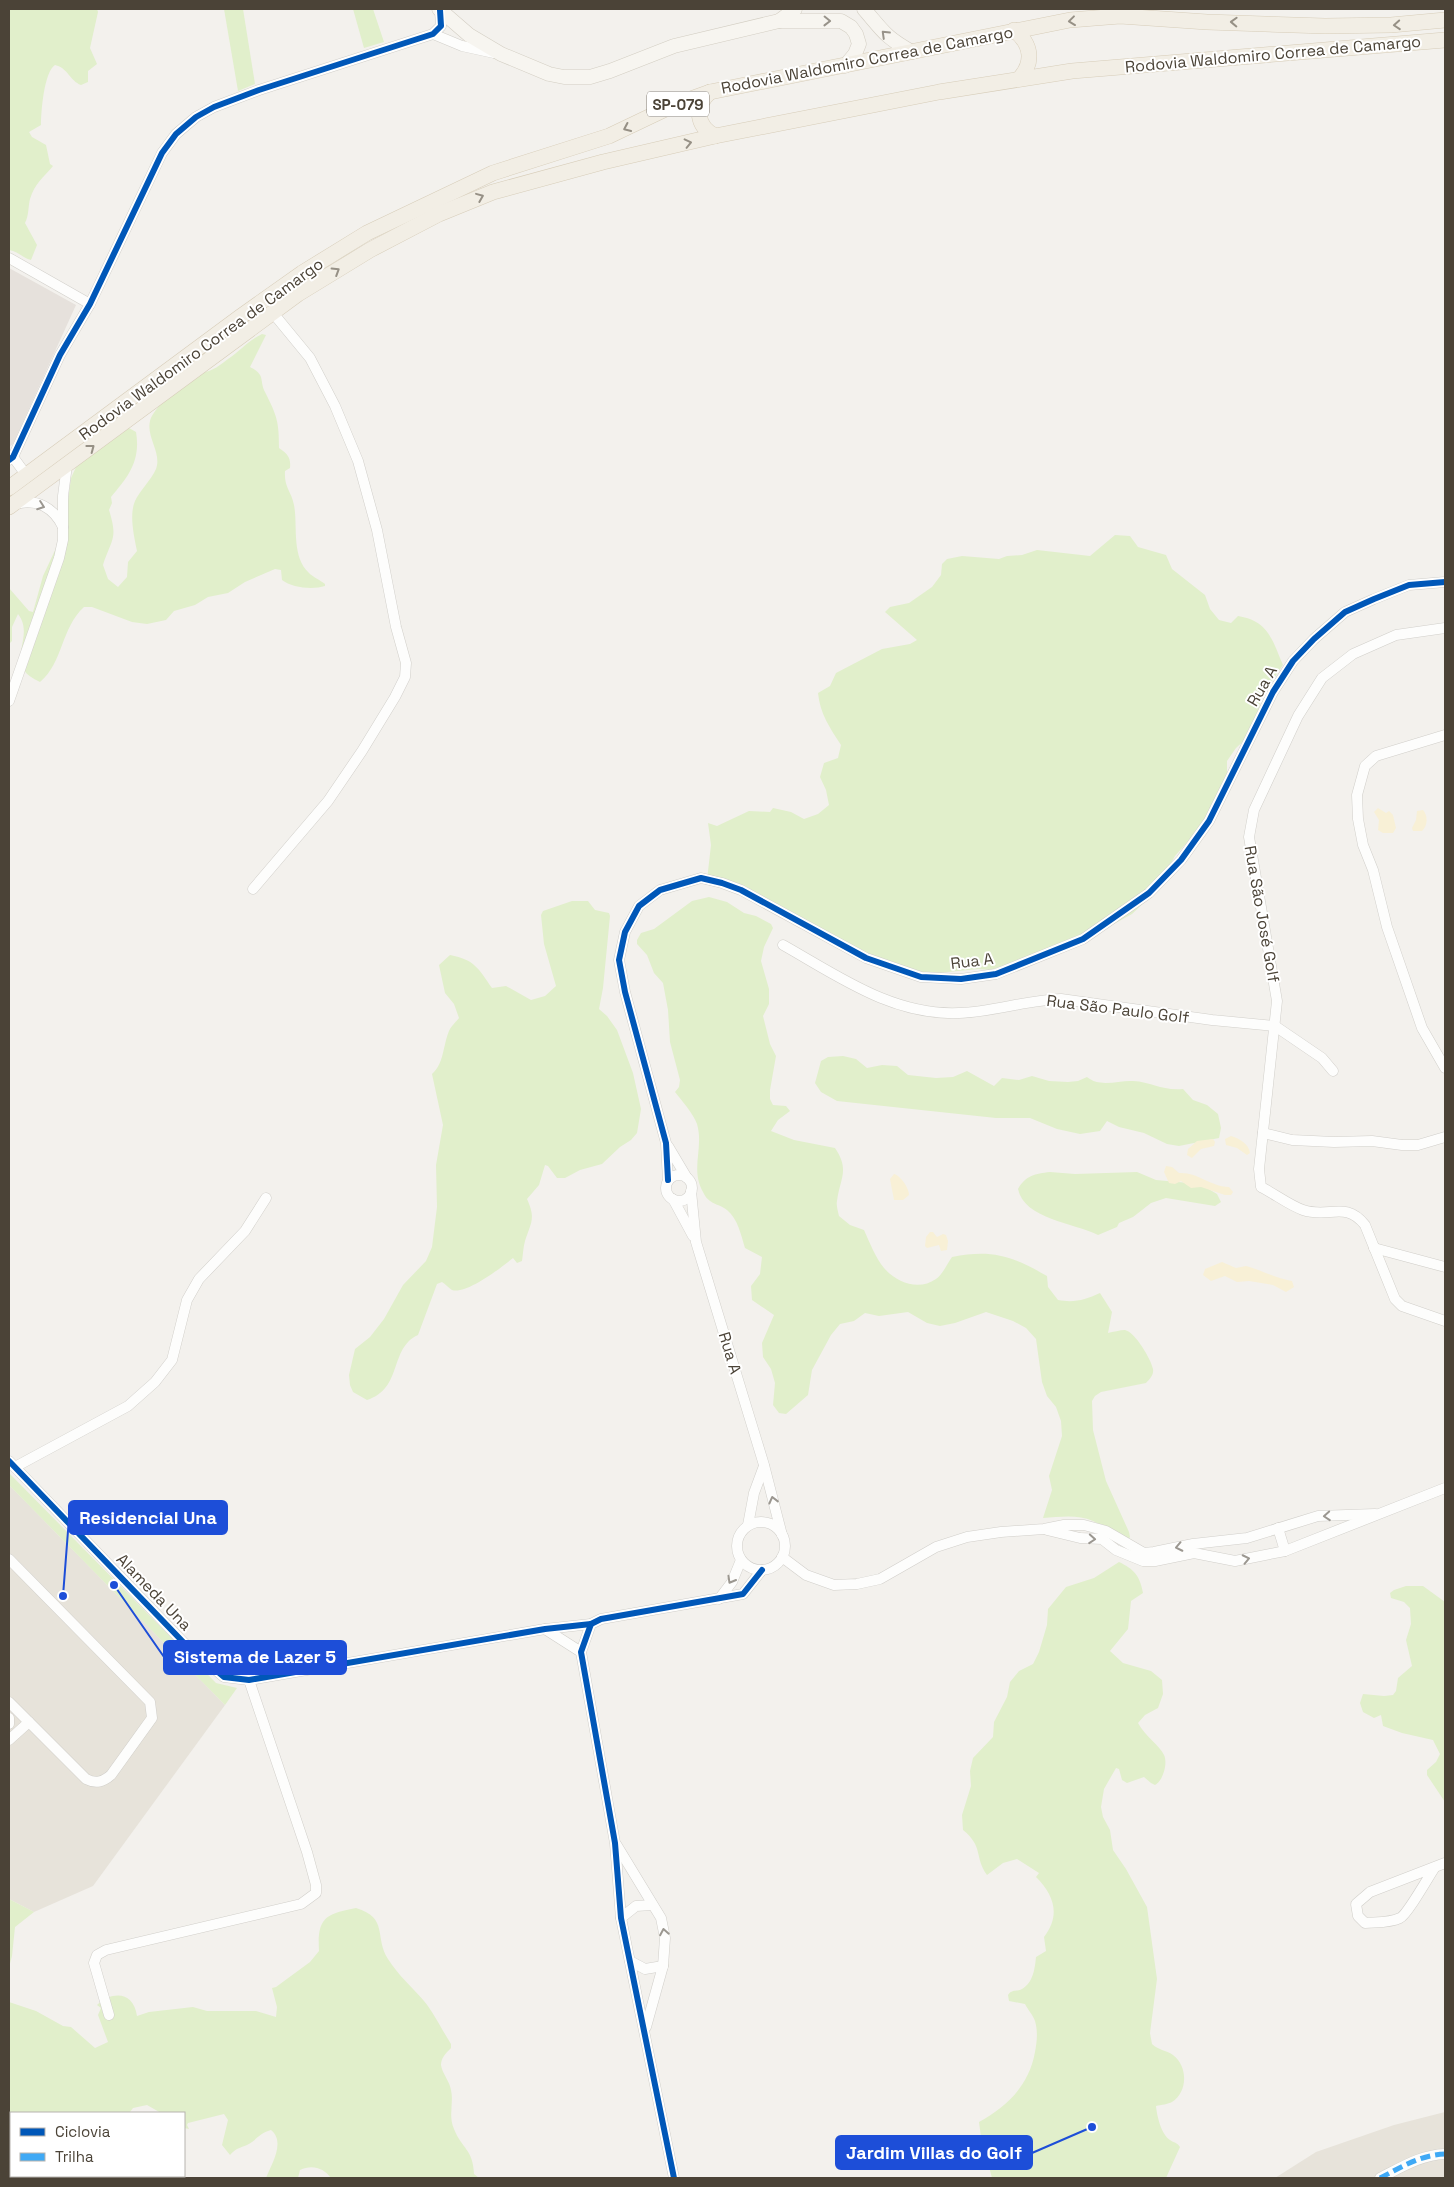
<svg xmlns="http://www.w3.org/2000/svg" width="1454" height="2187" viewBox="0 0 1454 2187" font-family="'Space Grotesk',sans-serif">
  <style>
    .residential { fill: #e7e3da }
    .industrial { fill: #e6e1dc }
    .green { fill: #e1efcb }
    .sand { fill: #f8f0d6 }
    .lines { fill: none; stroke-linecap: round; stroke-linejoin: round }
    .street-casing { stroke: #d1cfca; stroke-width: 11 }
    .secondary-casing { stroke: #d3cec3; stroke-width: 15 }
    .primary-casing { stroke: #d7cdb9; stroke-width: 16 }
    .street { stroke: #fdfdfc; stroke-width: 10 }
    .secondary { stroke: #f7f5f0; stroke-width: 14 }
    .primary { stroke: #f2eee5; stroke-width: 15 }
    .quiet { stroke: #3fa9f5; stroke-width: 5; stroke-dasharray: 10 5; stroke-linecap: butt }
    .cycleway-casing { stroke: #fff; stroke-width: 9 }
    .cycleway { stroke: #0057b8; stroke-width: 6 }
    .oneway { stroke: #98938a }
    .oneway2 { stroke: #969085 }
    .oneway3 { stroke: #9b9790 }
    .labels { text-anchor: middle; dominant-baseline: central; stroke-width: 4; stroke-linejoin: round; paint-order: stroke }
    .shield { fill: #fff; stroke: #817b73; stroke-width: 1 }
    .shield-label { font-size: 15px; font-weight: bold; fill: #4b4337 }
    .street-label { font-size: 16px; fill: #4b4337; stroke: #fff }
    .leader { fill: none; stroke: #1d4ed8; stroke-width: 2 }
    .callout-dot { fill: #1d4ed8; stroke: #fff; stroke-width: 2 }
    .callout { fill: #1d4ed8; stroke: #1d4ed8; stroke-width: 2 }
    .callout-label { font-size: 18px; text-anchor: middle; font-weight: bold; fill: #fff }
  </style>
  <rect width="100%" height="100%" fill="#f3f1ed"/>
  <g class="residential">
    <path d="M9,1485L225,1705L93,1886L34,1912L9,1899Z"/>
    <path d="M1445,2112V2178H1275L1316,2152L1394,2125Z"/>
  </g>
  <path class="industrial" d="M9,268L76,305L13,444L9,447Z"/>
  <g class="green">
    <path d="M9,9H97L98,12L90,48L97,64L88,71V82L81,85C70,81 68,68 55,65C44,72 41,112 41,125L29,132L32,137L46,145L50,164L53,166C43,178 35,183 30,199C28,207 29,215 25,223L37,245L31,260C23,258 19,252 9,250Z"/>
    <path d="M224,9H243L255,84L238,91Z"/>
    <path d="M353,9H373L384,42L364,48Z"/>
    <path d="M262,334L266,335L250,367C266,375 259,380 265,392C277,416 279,421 279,448C288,454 291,458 290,468L285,471C284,488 291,490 294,505C298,526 291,556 309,573C313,577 320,580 325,584V586C313,590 292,588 282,580L281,570L275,569L245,582L228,593L208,597L195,605L174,611L166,620L147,624L132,622L92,607H84C61,628 63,663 40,682C0,665 37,638 18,614L12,627V641L9,644V588L29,611L33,612L43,576L57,546L65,524L71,478L77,465L129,428L136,432C141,461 128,477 111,497L112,503L109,510C118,539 112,538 103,565L108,579L118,587L127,577L128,562L137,551C134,536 129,515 135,501C139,492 151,480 156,469C162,453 146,437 150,421C152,410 183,379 194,374C198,372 204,373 209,371C215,369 223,363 228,359C240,351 249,340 262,334Z"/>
    <path d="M1115,535L1130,536L1138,547L1166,555L1172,569L1205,595L1210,609L1219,620L1231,623L1238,616C1269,621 1272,640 1283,665L1261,697L1259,709L1262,714L1248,737L1236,748L1227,761V775L1205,822L1175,856L1154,893L1132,914L1094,935L991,970L978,969L938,973L913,972L894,968L761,898L707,880L711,845L708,823L717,826L749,811L770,812L773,808L791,812L804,819L818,814L829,805L826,790L820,777L824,763L838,758L841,745C830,728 820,714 818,693L830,686L836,673L882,649L910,644L917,640L885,612L890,607L909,603L932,587L941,575L942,564L947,559L962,556L999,559L1007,556L1022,555L1037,550L1090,556Z"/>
    <path d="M709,897L727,902L744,913L756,916L771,924L773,928L764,947L761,961L769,989V1004L763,1016L770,1044L776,1056L770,1090V1099L773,1105L786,1106L790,1111L778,1120L771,1131L794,1140L835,1148C850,1170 840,1178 837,1201C836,1205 838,1211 839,1216L850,1225L864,1230C870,1243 875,1257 884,1268C897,1283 919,1291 936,1279C943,1274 947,1264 952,1257C992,1249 1012,1256 1047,1276L1048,1287L1058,1300C1074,1303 1085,1300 1100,1293L1112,1312L1108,1333C1113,1332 1120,1330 1125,1330C1135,1332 1151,1359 1153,1369C1154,1375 1150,1379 1146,1383L1101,1392L1095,1396L1092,1401L1093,1430L1106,1481L1129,1532L1130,1537L1127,1542C1113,1539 1106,1527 1093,1521C1077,1514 1060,1517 1043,1518L1052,1490L1049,1476L1062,1436L1061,1421L1056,1407L1047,1396L1042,1382L1036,1339L1026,1328L1013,1321L986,1312L955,1323L940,1326L927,1323L908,1312L879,1316L865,1313L854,1321L840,1324L831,1335L812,1370L808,1395L786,1414L779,1413L773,1405L775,1383L771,1369L763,1357L762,1343L774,1315L752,1300L751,1286L760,1274L762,1257L745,1248C741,1235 738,1219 727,1210C718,1203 709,1205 703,1192C690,1169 704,1148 697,1124C693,1113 682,1101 675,1092L679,1087L680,1080L670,1042L668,1010L663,983L654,973L647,955L637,944V940L641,933L654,929L692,901Z"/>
    <path d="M572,901H588L595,910L609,913L610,916L603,988L599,1009L607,1016L617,1030L633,1073L641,1109L637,1133L631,1140L620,1147L602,1164L580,1170L565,1178H557L548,1166L545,1165L539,1185L527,1199C536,1219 531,1222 525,1241C523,1248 523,1255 522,1261L517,1263L513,1258C502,1267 466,1295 452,1290C449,1288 445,1284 442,1282L437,1284L418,1335C389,1348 403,1389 367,1400L353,1392L350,1385L349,1375L355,1349L370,1337L384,1319L403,1285L426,1261L432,1247L437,1207L436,1165L443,1125L432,1074C444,1064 443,1045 449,1031C451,1026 456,1022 459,1018L454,1004L445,993L439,965L450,955C475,960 478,968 492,988L506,986L531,1000L545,996L556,986L544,944L541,915L543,911Z"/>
    <path d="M843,1056L856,1059L867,1068L882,1065L897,1066L908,1075L936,1078L953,1077L967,1071L994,1086L1002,1078L1019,1080L1032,1076L1049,1081L1068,1082L1078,1081L1087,1077C1100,1088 1119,1080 1133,1081C1152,1082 1162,1091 1183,1089L1193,1100L1207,1105L1218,1114L1221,1128L1219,1138L1179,1146L1167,1144L1144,1133L1119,1127L1107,1121L1100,1131L1080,1134L1057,1129L1030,1118H996L837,1101L821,1092L815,1083L821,1061L828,1057Z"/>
    <path d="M1050,1172L1075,1174L1137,1172L1156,1180L1200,1184L1217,1194L1221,1202L1215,1206L1166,1198L1151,1203L1133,1217L1119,1223L1117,1227L1098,1235C1074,1223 1024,1219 1018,1189C1026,1175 1035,1174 1050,1172Z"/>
    <path d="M9,1473L216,1683L237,1688L225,1705L9,1485Z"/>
    <path d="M1119,1562C1134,1569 1140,1576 1143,1593L1131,1601L1128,1629L1110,1651L1123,1663L1151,1671L1162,1680L1163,1694L1158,1708L1145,1715L1138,1723C1145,1736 1160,1746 1164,1755C1168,1763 1163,1781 1155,1785L1151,1783L1144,1777L1127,1783L1122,1780L1119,1769L1116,1768L1104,1789L1101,1807L1103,1817L1110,1830L1113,1850L1126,1869L1147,1907L1157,1979L1150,2033L1152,2044C1158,2050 1166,2050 1173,2055C1188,2066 1188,2092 1172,2102C1168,2104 1161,2105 1156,2106C1157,2116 1161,2134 1170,2140C1174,2143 1177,2142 1180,2147L1166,2178H992L981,2137L979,2122C1008,2106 1029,2085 1035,2052C1037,2042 1038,2031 1035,2021C1033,2015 1028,2010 1025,2004L1009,2001L1008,1995C1012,1989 1016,1992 1022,1989C1033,1983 1035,1968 1036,1957L1046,1951L1044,1937C1061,1915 1054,1895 1036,1877L1039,1873L1017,1859L1003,1863L987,1875C974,1857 984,1847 963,1830L962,1815L971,1786L970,1771L973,1758L993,1737L994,1722L1007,1697L1010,1682L1019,1671L1033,1664L1039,1652L1047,1625L1048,1609L1066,1587L1094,1578Z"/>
    <path d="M1406,1586H1423L1445,1602V1802L1427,1775V1770L1436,1762L1440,1754L1433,1740L1402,1733L1383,1726L1381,1715L1374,1718L1363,1712L1360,1703L1363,1694L1384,1696L1393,1695L1396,1691L1398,1678L1412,1666L1406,1640L1411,1624L1410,1608L1404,1602L1391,1598L1390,1593L1394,1590Z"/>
    <path d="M9,1899L34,1912L15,1927L12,1956L9,1967Z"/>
    <path d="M356,1908C389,1918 374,1937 388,1959C398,1975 412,1987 424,2001C434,2013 442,2030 451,2044V2048C446,2053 441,2058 441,2065C442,2073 450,2082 451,2090C454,2103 448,2116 454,2129C462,2149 473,2149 474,2174L479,2178H331C324,2168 312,2164 300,2170L298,2178H266C271,2165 286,2142 271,2130C259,2133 257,2140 247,2145C240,2148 236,2148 230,2155L222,2145L228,2120L224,2114L188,2123L187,2125L189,2129L184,2128V2113H161L147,2105L133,2108L130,2112L121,2113H11V2176H78L77,2178H9V2002L36,2011L63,2026L71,2027L95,2048L108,2042L98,2015L101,2008L97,2005C113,1990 134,1992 137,2016L149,2012L193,2007L207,2011H256L276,2017L277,2007L272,1988L276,1987L310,1962L319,1951C317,1917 326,1914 356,1908Z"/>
  </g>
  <g class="sand">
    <path d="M1378,808L1386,813L1389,811L1393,815L1396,828L1393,833H1383L1378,830L1379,820L1374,812Z"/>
    <path d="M1423,810C1428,815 1428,826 1422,831H1413L1412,828L1416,820L1417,811Z"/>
    <path d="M1231,1136C1239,1138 1249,1144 1250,1153L1247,1155L1237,1148L1226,1145L1225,1139Z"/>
    <path d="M1213,1139L1215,1142L1214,1146L1201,1149L1192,1158L1187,1155L1188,1149L1197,1141Z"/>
    <path d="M1166,1166L1172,1167L1179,1173C1198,1172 1209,1186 1229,1187L1233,1192L1231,1195H1225L1201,1187L1191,1188L1181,1181L1175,1184L1169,1183L1164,1172Z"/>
    <path d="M894,1174C900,1175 909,1188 909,1195L903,1200H894L890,1179Z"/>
    <path d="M930,1232H933L937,1237L943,1234L946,1235L948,1241L947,1250L941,1251L939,1245L927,1248L925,1246L926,1237Z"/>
    <path d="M1222,1262L1236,1268L1246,1266C1261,1270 1275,1278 1292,1281L1294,1287L1286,1292L1273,1285L1249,1281L1237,1282L1225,1276L1211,1281L1203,1275L1205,1269Z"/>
  </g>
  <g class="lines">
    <defs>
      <g id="street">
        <path d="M433,34L462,46L494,53"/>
        <path d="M9,258L90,304"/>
        <path d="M13,457L27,476"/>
        <path d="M9,460L13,457L60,355L90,304L162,153L176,134L196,117L214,107L259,90L433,34L441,26L440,10"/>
        <path d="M16,504C37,498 54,508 63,527"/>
        <path d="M1445,628L1396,635L1353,654L1322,678L1298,716L1254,810L1249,837L1277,1001L1259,1169L1261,1187C1275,1194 1289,1205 1303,1210C1329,1219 1345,1200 1365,1225L1395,1299L1402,1306L1445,1321"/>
        <path d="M9,701L59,558L63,540V496L67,465"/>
        <path d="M1445,735L1376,756L1365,766L1357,795L1358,819L1363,845L1373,870L1387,927L1422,1028L1445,1068"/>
        <path d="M253,889L328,801L362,751L395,697L405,677L406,663L396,627L377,530L358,461L335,406L310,358L273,313"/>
        <path d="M783,945C838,976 893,1016 959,1013C993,1012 1026,1000 1061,999L1212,1020L1275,1026L1322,1058L1333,1071"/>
        <path d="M1263,1133L1292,1140L1334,1142L1372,1141L1402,1145H1418L1445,1137"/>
        <path d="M668,1146L687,1178"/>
        <circle cx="679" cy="1188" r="13"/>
        <path d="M668,1180L666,1143L625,992L619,960L625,932L639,906L660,890L701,878L722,883L741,890L866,958L921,977L961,979L996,974L1083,939L1149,893L1181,860L1209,821L1273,692L1293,661L1314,639L1345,612L1374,599L1409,585L1445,582"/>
        <path d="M691,1191L696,1242L764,1465L782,1535"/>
        <path d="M673,1199L693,1236"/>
        <path d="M1374,1248L1445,1267"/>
        <path d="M9,1461L185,1644L224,1677L249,1680L545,1629L591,1624"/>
        <path d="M15,1467L128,1406L155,1382L172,1360L187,1300L199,1279L245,1231L266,1198"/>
        <circle cx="761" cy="1546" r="24"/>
        <path d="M748,1525L754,1493L764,1466"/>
        <path d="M1278,1528L1285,1551"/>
        <path d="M1047,1530L1080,1538L1102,1539L1116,1550L1143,1561H1155L1194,1553L1235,1561L1285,1551L1445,1488"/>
        <path d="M782,1557L806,1575L834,1585L857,1584L880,1579L936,1547L967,1537L1001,1532L1044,1529L1064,1525H1084L1106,1531L1144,1553L1154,1552L1193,1544L1247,1538L1318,1516L1375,1514"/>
        <path d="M9,1559L150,1702L152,1718L111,1775C103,1782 96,1784 86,1779L9,1702"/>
        <path d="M719,1599L732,1582L741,1560"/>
        <path d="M545,1629L581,1652"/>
        <path d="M9,1718V1724"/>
        <path d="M9,1740L29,1722"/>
        <path d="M616,1844L661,1918L665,1938L663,1966L646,2027"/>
        <path d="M1435,1867C1429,1876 1407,1915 1400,1918C1390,1923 1377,1922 1365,1923L1358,1916L1356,1904L1370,1892L1445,1863"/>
        <path d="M621,1918L636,1906L652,1905"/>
        <path d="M630,1961L645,1969L663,1966"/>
        <path d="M109,2015L94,1963L97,1955L106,1950L301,1904L316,1893V1885L307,1852L249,1680"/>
        <path d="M674,2178L621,1918L615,1843L581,1652L591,1624L601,1619L743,1594L762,1570"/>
        <path d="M1380,2178C1402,2167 1420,2155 1445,2154"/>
      </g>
      <g id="secondary">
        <path d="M439,9L469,35L501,54L549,74L564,77H590L610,71L674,46L779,21H841L851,27L856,34L859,44L855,54L845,66"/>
        <path d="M864,9C883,31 885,37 912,52"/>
        <path d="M779,21L795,9"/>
      </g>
      <g id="primary">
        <path d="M1014,30C1032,44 1034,63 1019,79"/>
        <path d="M710,92C694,106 696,126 715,136"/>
        <path d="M9,488L240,317L302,273L367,233L493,173L609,136L674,105L710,92L1070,20L1120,16L1207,22L1325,26L1391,25L1445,20"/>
        <path d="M9,507L298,294L370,250L439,214L493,192L603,162L715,136L939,92L1072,71L1445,40"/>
      </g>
    </defs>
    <use href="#street" class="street-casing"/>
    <use href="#secondary" class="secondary-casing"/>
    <use href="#primary" class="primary-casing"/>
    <use href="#street" class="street"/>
    <use href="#secondary" class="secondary"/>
    <use href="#primary" class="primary"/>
    <path class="quiet" d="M1380,2178C1402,2167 1420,2155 1445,2154"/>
    <defs>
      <g id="cycleway">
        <path d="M9,460L13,457L60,355L90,304L162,153L176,134L196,117L214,107L259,90L433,34L441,26L440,10"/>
        <path d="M668,1180L666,1143L625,992L619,960L625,932L639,906L660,890L701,878L722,883L741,890L866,958L921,977L961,979L996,974L1083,939L1149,893L1181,860L1209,821L1273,692L1293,661L1314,639L1345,612L1374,599L1409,585L1445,582"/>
        <path d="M9,1461L185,1644L224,1677L249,1680L545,1629L591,1624"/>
        <path d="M674,2178L621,1918L615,1843L581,1652L591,1624L601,1619L743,1594L762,1570"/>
      </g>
    </defs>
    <use href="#cycleway" class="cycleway-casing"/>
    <use href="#cycleway" class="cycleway"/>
  </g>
  <defs><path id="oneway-chevron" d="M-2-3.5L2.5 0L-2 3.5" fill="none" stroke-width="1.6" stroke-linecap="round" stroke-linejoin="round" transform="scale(1.25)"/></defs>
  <g class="oneway">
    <use href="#oneway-chevron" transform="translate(827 21) rotate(1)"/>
    <use href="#oneway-chevron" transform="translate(885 34) rotate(-136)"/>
  </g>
  <g class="oneway2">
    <use href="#oneway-chevron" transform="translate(1072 21) rotate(173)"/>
    <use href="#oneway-chevron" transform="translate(1234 22) rotate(-178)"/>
    <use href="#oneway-chevron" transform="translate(1397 25) rotate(176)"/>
    <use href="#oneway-chevron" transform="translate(627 128) rotate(155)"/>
    <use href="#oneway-chevron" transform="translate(688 143) rotate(-13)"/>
    <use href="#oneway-chevron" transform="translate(480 197) rotate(-22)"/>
    <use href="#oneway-chevron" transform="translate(336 271) rotate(-32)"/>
    <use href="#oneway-chevron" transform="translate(91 448) rotate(-37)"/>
  </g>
  <g class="oneway3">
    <use href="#oneway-chevron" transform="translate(41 506) rotate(20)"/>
    <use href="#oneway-chevron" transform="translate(773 1500) rotate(-104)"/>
    <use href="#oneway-chevron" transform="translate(1327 1516) rotate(176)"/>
    <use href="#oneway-chevron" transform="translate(1092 1539) rotate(4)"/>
    <use href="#oneway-chevron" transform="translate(1179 1547) rotate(168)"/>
    <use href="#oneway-chevron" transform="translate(1246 1559) rotate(-12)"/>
    <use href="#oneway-chevron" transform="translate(731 1580) rotate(120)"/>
    <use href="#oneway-chevron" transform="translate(664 1932) rotate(-100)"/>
  </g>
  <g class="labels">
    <rect class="shield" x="647" y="91.5" width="62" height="25" rx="4"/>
    <g class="shield-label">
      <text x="678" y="104">SP-079</text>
    </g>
    <g class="street-label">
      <text transform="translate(1273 54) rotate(-5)">Rodovia Waldomiro Correa de Camargo</text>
      <text transform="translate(867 60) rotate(-11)">Rodovia Waldomiro Correa de Camargo</text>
      <text transform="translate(201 349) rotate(-36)">Rodovia Waldomiro Correa de Camargo</text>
      <text transform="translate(1262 686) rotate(-60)">Rua A</text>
      <text transform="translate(1262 914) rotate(80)">Rua São José Golf</text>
      <text transform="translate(972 961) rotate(-7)">Rua A</text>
      <text transform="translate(1118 1009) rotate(7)">Rua São Paulo Golf</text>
      <text transform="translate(730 1353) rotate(73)">Rua A</text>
      <text transform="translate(154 1592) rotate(46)">Alameda Una</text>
    </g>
  </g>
  <path class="leader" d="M63 1596L69 1518M114 1585L164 1657M1092 2127L1032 2153"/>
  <g class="callout-dot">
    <circle cx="63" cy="1596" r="5"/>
    <circle cx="114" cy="1585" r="5"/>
    <circle cx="1092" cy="2127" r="5"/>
  </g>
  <g class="callout">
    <rect x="69" y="1501" width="158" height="33" rx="5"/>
    <rect x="164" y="1641" width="182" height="33" rx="5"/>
    <rect x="836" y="2136" width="196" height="33" rx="5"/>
  </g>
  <g class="callout-label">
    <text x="148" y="1524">Residencial Una</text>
    <text x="255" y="1663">Sistema de Lazer 5</text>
    <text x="934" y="2159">Jardim Villas do Golf</text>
  </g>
  <rect width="1454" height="2187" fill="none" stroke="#4b4337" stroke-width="20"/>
  <rect x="10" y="2112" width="175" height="65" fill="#ffffff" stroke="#b7b4af"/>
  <rect x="20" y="2128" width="25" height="8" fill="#0057b8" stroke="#b7b4af"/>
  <text x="55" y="2137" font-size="15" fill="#4b4337">Ciclovia</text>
  <rect x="20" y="2153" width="25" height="8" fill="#3fa9f5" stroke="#b7b4af"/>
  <text x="55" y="2162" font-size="15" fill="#4b4337">Trilha</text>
</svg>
